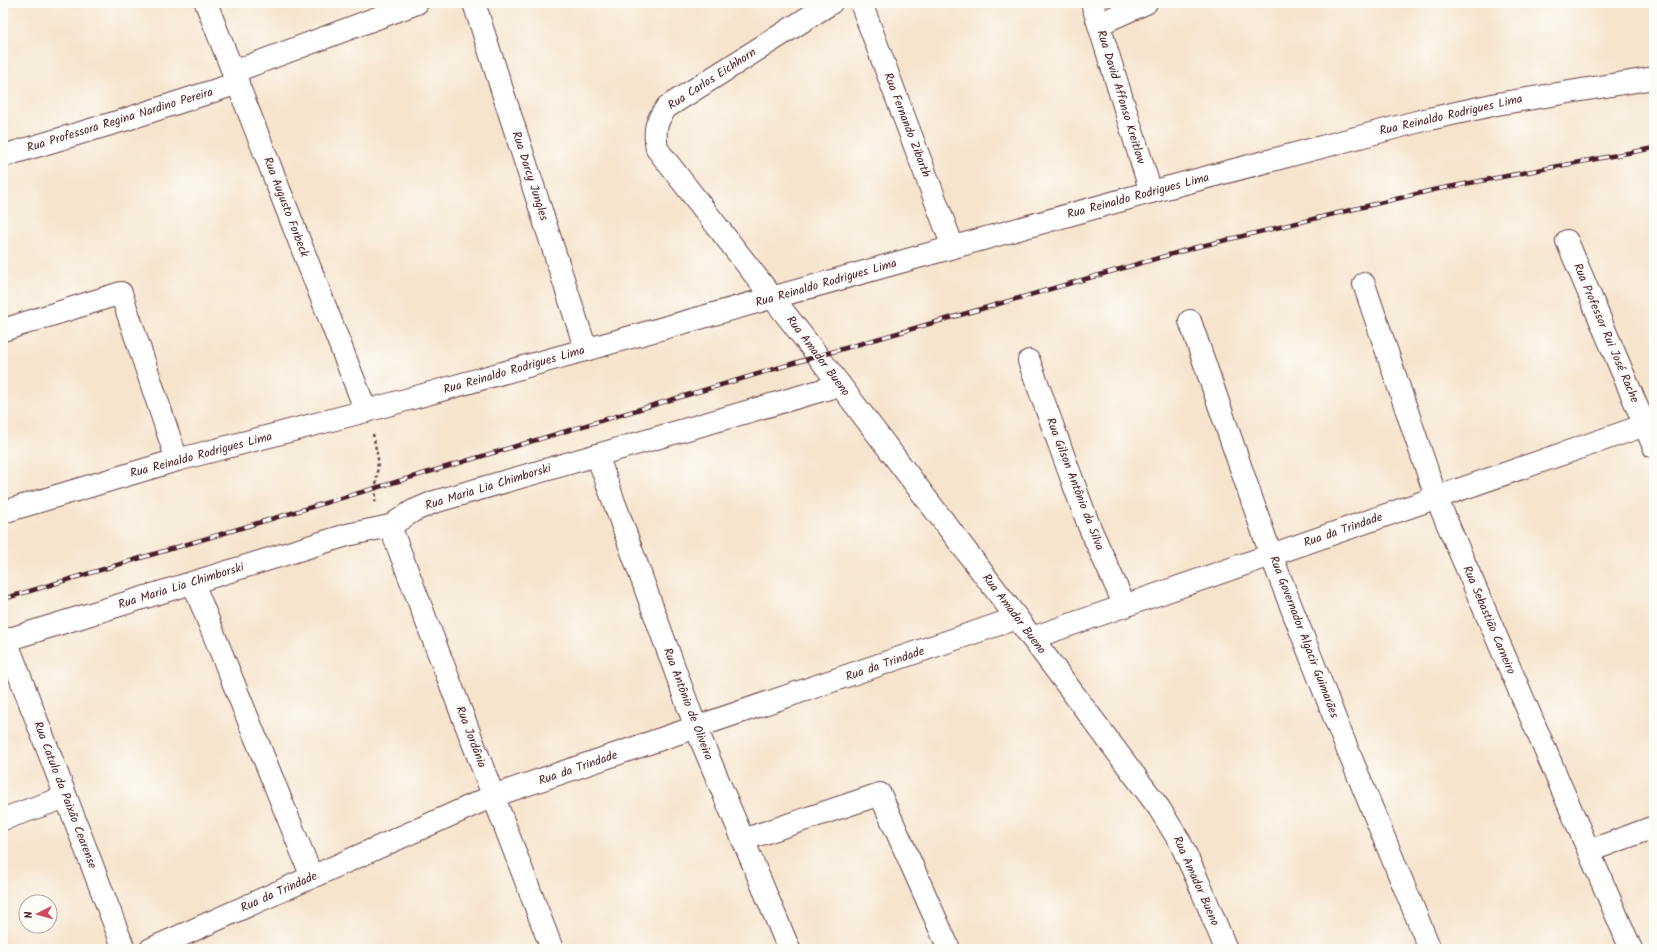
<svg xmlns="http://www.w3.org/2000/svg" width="1657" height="952" viewBox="0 0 1657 952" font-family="Kalam,sans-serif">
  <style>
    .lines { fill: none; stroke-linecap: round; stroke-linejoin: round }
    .minor-casing { stroke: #643d43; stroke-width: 24 }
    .secondary-casing { stroke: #643d43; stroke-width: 24 }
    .path { stroke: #643d43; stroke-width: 2.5; stroke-dasharray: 3 3; stroke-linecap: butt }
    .minor { stroke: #fff; stroke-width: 22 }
    .secondary { stroke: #fff; stroke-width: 22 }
    .rail-casing { stroke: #4a1f2b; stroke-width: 4.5 }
    .rail { stroke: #fdfcf7; stroke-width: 3; stroke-dasharray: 9; stroke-linecap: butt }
    .labels { text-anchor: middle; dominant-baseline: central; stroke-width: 3.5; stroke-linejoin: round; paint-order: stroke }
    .street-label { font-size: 12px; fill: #4a1f2b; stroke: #fdfcf7 }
  </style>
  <rect width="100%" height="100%" fill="#fdfcf7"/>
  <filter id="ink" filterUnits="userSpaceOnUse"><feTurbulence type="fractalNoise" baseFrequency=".025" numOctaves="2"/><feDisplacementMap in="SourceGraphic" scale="8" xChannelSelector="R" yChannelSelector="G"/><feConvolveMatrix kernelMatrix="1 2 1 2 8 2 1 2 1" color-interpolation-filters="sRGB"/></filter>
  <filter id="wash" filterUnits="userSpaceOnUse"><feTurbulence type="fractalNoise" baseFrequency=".012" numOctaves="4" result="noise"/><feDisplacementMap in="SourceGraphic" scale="16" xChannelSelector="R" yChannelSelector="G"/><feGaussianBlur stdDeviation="0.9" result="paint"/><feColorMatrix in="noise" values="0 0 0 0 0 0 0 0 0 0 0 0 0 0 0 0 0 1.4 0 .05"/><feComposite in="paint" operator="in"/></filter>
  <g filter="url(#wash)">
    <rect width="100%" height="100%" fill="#f6e4cc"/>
  </g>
  <g filter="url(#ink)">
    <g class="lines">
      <defs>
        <g id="minor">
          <path d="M206,3L366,411"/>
          <path d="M474,3L586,350"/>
          <path d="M831,3L667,107C655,122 654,130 657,149L818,356L1017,618"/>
          <path d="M861,3L953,247"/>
          <path d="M1092,3L1151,192"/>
          <path d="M1099,24L1146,3"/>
          <path d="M233,72L417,3"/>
          <path d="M3,156L124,120L238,83"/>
          <path d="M1567,241L1654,447"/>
          <path d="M1364,284L1436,497L1631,949"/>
          <path d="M1190,321L1271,555L1339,729L1430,949"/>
          <path d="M3,330L121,293L177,460"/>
          <path d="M1029,361L1089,526L1125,606"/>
          <path d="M597,455L696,728L789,949"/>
          <path d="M3,512L177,460L366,411L1151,192L1420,121L1497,104L1654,78"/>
          <path d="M390,526L552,949"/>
          <path d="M193,583L312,877"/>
          <path d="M1032,638L1654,422"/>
          <path d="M6,640L124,949"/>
          <path d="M3,641L347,535L390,526L413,511L434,502L840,385"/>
          <path d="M3,819L66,797"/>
          <path d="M743,840L880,794L949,949"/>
          <path d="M1589,851L1654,827"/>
        </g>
        <path id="secondary" d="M151,949L493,796L1017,618L1159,808L1180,842L1198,881L1226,949"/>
      </defs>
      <use href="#minor" class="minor-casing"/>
      <use href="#secondary" class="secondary-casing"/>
      <path class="path" d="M373,434L378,459L375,504"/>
      <use href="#minor" class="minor"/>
      <use href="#secondary" class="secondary"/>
      <defs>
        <path id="rail" d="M3,599L818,356L1193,248L1433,190L1654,148"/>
      </defs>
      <use href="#rail" class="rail-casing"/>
      <use href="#rail" class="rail"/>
    </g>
  </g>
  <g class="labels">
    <g class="street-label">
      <text transform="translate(712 79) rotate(-33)">Rua Carlos Eichhorn</text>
      <text transform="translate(1121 97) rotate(73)">Rua David Affonso Kreitlow</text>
      <text transform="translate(1451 115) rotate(-13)">Rua Reinaldo Rodrigues Lima</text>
      <text transform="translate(120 120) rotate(-17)">Rua Professora Regina Nardino Pereira</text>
      <text transform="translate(907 125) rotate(69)">Rua Fernando Zibarth</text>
      <text transform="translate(530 176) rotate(72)">Rua Darcy Jungles</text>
      <text transform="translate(1138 196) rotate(-15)">Rua Reinaldo Rodrigues Lima</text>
      <text transform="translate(286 207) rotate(69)">Rua Augusto Forbeck</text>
      <text transform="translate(826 283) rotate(-16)">Rua Reinaldo Rodrigues Lima</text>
      <text transform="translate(1606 333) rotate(67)">Rua Professor Rui José Rache</text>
      <text transform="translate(818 356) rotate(53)">Rua Amador Bueno</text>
      <text transform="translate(514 370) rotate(-16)">Rua Reinaldo Rodrigues Lima</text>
      <text transform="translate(201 455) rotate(-15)">Rua Reinaldo Rodrigues Lima</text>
      <text transform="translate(1075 484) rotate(69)">Rua Gilson Antônio da Silva</text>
      <text transform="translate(488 487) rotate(-17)">Rua Maria Lia Chimborski</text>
      <text transform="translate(1343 530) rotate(-19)">Rua da Trindade</text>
      <text transform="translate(181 586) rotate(-17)">Rua Maria Lia Chimborski</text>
      <text transform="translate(1014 614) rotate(53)">Rua Amador Bueno</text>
      <text transform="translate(1489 620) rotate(67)">Rua Sebastião Carneiro</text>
      <text transform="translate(1304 637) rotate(69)">Rua Governador Algacir Guimarães</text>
      <text transform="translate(885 664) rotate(-19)">Rua da Trindade</text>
      <text transform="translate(688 704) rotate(69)">Rua Antônio de Oliveira</text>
      <text transform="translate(471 737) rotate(69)">Rua Jordânia</text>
      <text transform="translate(578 768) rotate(-19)">Rua da Trindade</text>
      <text transform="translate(65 795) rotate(69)">Rua Catulo da Paixão Cearense</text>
      <text transform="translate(1196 881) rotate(66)">Rua Amador Bueno</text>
      <text transform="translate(279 892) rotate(-24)">Rua da Trindade</text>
    </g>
  </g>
  <rect width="1657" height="952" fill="none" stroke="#fdfcf7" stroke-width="16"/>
  <g transform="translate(38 914) rotate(264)"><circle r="19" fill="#fdfcf7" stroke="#b5a4a5"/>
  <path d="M0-3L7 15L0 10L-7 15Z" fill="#d1495b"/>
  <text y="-6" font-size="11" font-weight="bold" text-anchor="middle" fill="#4a1f2b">N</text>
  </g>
</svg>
